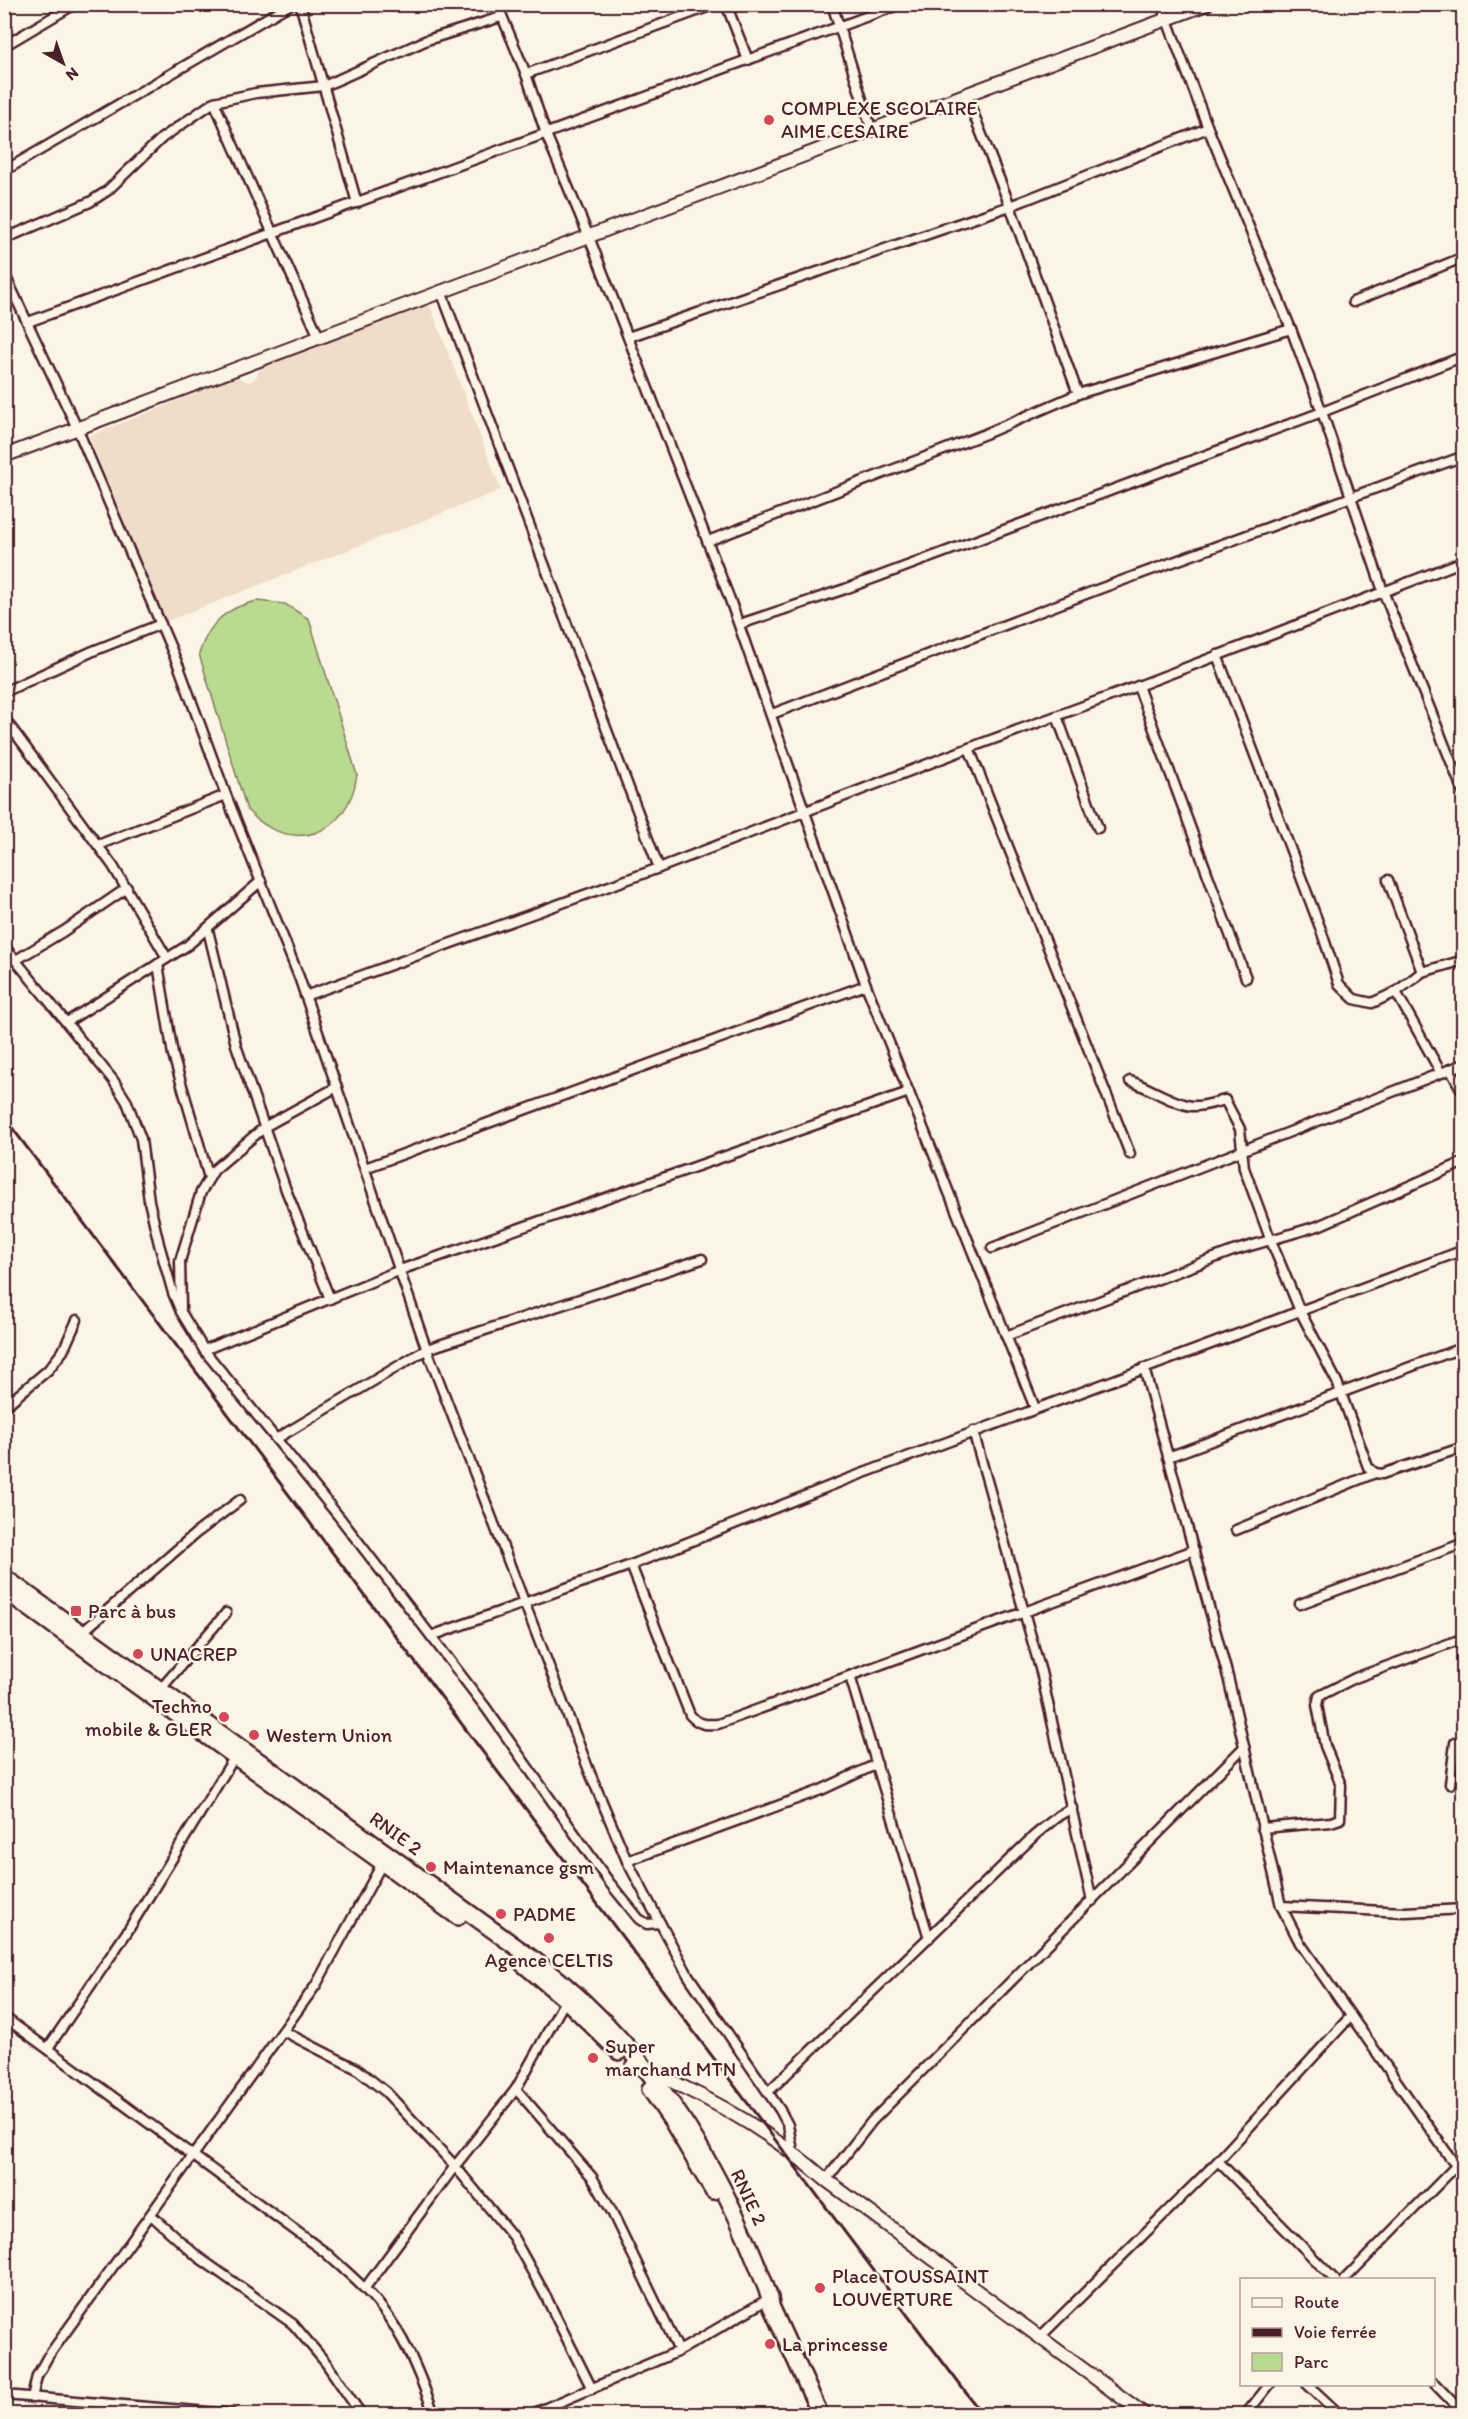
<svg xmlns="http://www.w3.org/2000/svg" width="1468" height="2419" viewBox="0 0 1468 2419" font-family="Itim,sans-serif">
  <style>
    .built { fill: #f0ddc9 }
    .green { fill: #bad991; stroke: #827c5e; stroke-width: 1.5 }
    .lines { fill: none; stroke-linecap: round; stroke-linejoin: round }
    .street-casing { stroke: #4a1f2b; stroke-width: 13 }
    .secondary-casing { stroke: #4a1f2b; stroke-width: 16 }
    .highway-casing { stroke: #4a1f2b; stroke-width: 20 }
    .street { stroke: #fcf5e5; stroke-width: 8 }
    .secondary { stroke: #fcf5e5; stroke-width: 12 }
    .highway { stroke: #fcf5e5; stroke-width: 15 }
    .rail { stroke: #4a1f2b; stroke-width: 3 }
    .poi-dot { fill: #d1495b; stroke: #fcf5e5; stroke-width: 2 }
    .labels { text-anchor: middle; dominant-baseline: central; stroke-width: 5; stroke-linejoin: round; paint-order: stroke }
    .poi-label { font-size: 20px; fill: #4a1f2b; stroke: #fcf5e5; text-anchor: start }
    .street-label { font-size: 20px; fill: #4a1f2b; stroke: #fcf5e5 }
  </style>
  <rect width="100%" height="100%" fill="#fcf5e5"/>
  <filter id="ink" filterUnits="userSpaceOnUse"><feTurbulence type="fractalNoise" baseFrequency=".0167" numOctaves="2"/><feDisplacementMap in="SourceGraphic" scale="12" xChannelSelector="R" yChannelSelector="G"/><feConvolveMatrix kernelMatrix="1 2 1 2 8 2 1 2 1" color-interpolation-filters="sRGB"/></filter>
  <g filter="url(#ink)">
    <path class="built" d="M429,303L501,490L165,622L89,436L237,377L249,382L255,379L260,368Z"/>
    <path class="green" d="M257,601L285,604L309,619L357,775C348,837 290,856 247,810L199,654C208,624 226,607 257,601Z"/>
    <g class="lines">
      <defs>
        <g id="street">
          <path d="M300,4L357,203"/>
          <path d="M497,4L526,74L546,134L589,237L729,597L866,985L1035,1408"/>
          <path d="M726,4L748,60"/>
          <path d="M832,4L872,131"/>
          <path d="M1161,4L1208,128L1291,329L1322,412L1383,591L1464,794"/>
          <path d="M4,46L75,4"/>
          <path d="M526,74L716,4"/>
          <path d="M966,95L1010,206L1078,394"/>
          <path d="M214,102L319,337"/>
          <path d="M4,171L291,4"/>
          <path d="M4,239L90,202L107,191L162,138L214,102L256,93L324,86L427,40L501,17"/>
          <path d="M4,273L77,428L179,667L226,795L299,977L424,1342L590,1773L627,1861L688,1975L780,2110L788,2125L793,2151"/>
          <path d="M441,291L659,868"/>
          <path d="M1353,302L1464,257"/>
          <path d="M28,322L901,4"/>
          <path d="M628,337L1010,206L1208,128"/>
          <path d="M708,541L985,434L1078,394L1291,329"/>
          <path d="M740,624L845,589L1322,412L1464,356"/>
          <path d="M1217,655L1321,930L1339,984L1354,999L1372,1003L1396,992L1422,972L1464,960"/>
          <path d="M1138,686L1246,978"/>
          <path d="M4,692L93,651L161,624"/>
          <path d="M772,714L1099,589L1464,456"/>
          <path d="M1057,716L1098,828"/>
          <path d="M4,718L113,866L167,958"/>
          <path d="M969,748L1130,1154"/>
          <path d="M98,845L226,795"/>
          <path d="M1388,880L1422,972"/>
          <path d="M208,930L236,1045L286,1190L330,1299"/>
          <path d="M4,946L113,1080L127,1102L141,1139L149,1201L159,1244L173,1293L181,1312L204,1350L340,1518L431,1636L486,1708L609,1882L639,1919L647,1924L660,1923"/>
          <path d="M16,960L64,931L127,888"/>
          <path d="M158,964L173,1055L209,1178"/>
          <path d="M1396,992L1441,1073"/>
          <path d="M305,996L659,868L969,748L1138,686L1464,561"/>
          <path d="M67,1022L188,945L261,881"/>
          <path d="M1450,1069L1464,1094"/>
          <path d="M1130,1081C1151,1088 1171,1103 1192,1106C1203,1107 1216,1102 1225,1100L1240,1129L1244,1168L1271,1241L1300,1311L1337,1382L1368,1467L1375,1473L1382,1474L1464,1447"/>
          <path d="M365,1168L866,985"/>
          <path d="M992,1248L1464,1064"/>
          <path d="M181,1308L180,1261L201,1192L214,1170L266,1126L337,1087"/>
          <path d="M1006,1336L1233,1251L1318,1226L1464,1162"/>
          <path d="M204,1350L400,1270L909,1092"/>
          <path d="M1144,1368L1228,1677L1281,1906L1300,1943L1456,2166L1464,2180"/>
          <path d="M4,1407L48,1370L63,1351L77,1320"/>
          <path d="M973,1431L1041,1672L1092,1901"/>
          <path d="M276,1439L427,1349L702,1259"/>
          <path d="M1168,1457L1464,1347"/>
          <path d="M1236,1530L1375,1473"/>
          <path d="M631,1565L690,1715C699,1725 706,1725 718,1724L1194,1550"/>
          <path d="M1300,1604L1464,1543"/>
          <path d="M79,1635L195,1534L240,1500"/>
          <path d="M431,1636L631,1565L845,1480L1464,1250"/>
          <path d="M850,1676L929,1938"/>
          <path d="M158,1692L226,1613"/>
          <path d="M1450,1784L1455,1743L1464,1740"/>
          <path d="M1262,1828L1331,1822L1340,1819L1341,1785L1325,1746L1317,1705L1319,1696L1355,1678L1464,1638"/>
          <path d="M627,1861L821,1790L877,1764"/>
          <path d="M1281,1906L1405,1912L1464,1909"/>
          <path d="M4,2017L326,2253C343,2269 362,2284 377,2302C404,2334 420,2375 434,2414"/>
          <path d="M283,2031L357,2069L386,2092L455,2166L513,2237L543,2291L592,2389"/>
          <path d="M48,2048L127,1932L237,1753"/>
          <path d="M516,2089L592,2177L612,2212L679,2351"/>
          <path d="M768,2092L1035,1835L1058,1816L1072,1808"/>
          <path d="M1218,2161L1335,2280"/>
          <path d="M826,2180L872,2121L1244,1747"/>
          <path d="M151,2215L198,2257L293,2324L326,2363L361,2414"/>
          <path d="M1344,2280L1456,2166"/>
          <path d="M365,2288L455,2166L516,2089L566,1999"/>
          <path d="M1040,2337L1218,2161L1351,2016"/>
          <path d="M1434,2383L1464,2414"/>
          <path d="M1307,2384L1339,2414"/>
          <path d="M4,2395L232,2414"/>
          <path d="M32,2398L37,2376L47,2358L316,1985L384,1860"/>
          <path d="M532,2414L679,2351L770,2298"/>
          <path d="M1246,2414L1270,2384"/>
        </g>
        <g id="secondary">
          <path d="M4,456L1207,4"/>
          <path d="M632,2067C650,2069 664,2077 679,2085C732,2110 781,2141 826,2180L1144,2414"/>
        </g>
        <g id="highway">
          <path d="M4,1577L533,1959C650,2048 720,2161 770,2298L771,2306L820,2414"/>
          <path d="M4,1590L458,1917"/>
          <path d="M522,1963L565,1999L619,2052"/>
          <path d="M650,2089L672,2121L713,2191"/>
        </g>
      </defs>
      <use href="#street" class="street-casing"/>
      <use href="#secondary" class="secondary-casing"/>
      <use href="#highway" class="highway-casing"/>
      <use href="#street" class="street"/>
      <use href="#secondary" class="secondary"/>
      <use href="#highway" class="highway"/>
      <path class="rail" d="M4,1117L982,2414"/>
    </g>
  </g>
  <g class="poi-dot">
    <circle cx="769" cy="120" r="6"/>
    <rect x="70" y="1605" width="12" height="12" rx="3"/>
    <circle cx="138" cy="1654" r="6"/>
    <circle cx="224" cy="1717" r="6"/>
    <circle cx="254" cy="1735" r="6"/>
    <circle cx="431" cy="1867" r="6"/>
    <circle cx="501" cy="1914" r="6"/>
    <circle cx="549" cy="1938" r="6"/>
    <circle cx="593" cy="2058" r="6"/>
    <circle cx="820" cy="2288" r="6"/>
    <circle cx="770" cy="2344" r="6"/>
  </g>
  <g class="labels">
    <g class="poi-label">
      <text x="781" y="108">COMPLEXE SCOLAIRE<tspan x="781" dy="23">AIME CESAIRE</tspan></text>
      <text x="88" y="1611">Parc à bus</text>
      <text x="150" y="1654">UNACREP</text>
      <text x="212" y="1706" text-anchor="end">Techno<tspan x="212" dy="23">mobile &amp; GLER</tspan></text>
      <text x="266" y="1735">Western Union</text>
      <text x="443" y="1867">Maintenance gsm</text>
      <text x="513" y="1914">PADME</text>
      <text x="549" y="1960" text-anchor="middle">Agence CELTIS</text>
      <text x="605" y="2046">Super<tspan x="605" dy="23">marchand MTN</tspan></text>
      <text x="832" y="2276">Place TOUSSAINT<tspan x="832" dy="23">LOUVERTURE</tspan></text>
      <text x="782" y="2344">La princesse</text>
    </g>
    <g class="street-label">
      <text transform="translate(396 1833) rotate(36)">RNIE 2</text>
      <text transform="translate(749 2197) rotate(65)">RNIE 2</text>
    </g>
  </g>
  <rect width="1468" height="2419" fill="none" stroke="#fcf5e5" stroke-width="24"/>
  <rect x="12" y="12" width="1444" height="2395" fill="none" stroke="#4a1f2b" stroke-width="2" filter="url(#ink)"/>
  <rect x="1240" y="2278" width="195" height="108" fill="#fcf5e5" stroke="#b59f9b" stroke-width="1.5"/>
  <rect x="1252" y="2298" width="30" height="9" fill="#fcf5e5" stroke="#b59f9b" stroke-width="1.5"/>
  <text x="1294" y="2308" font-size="18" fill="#4a1f2b">Route</text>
  <rect x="1252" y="2328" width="30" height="9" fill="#4a1f2b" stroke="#b59f9b" stroke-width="1.5"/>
  <text x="1294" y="2338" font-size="18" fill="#4a1f2b">Voie ferrée</text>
  <rect x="1252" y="2353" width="30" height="18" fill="#bad991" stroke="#b59f9b" stroke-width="1.5"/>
  <text x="1294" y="2368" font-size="18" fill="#4a1f2b">Parc</text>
  <g transform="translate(63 63) rotate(140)" stroke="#fcf5e5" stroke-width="4.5" paint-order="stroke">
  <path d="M0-4.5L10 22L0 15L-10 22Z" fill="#4a1f2b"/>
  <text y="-9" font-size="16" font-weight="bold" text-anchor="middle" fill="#4a1f2b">N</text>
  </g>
</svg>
